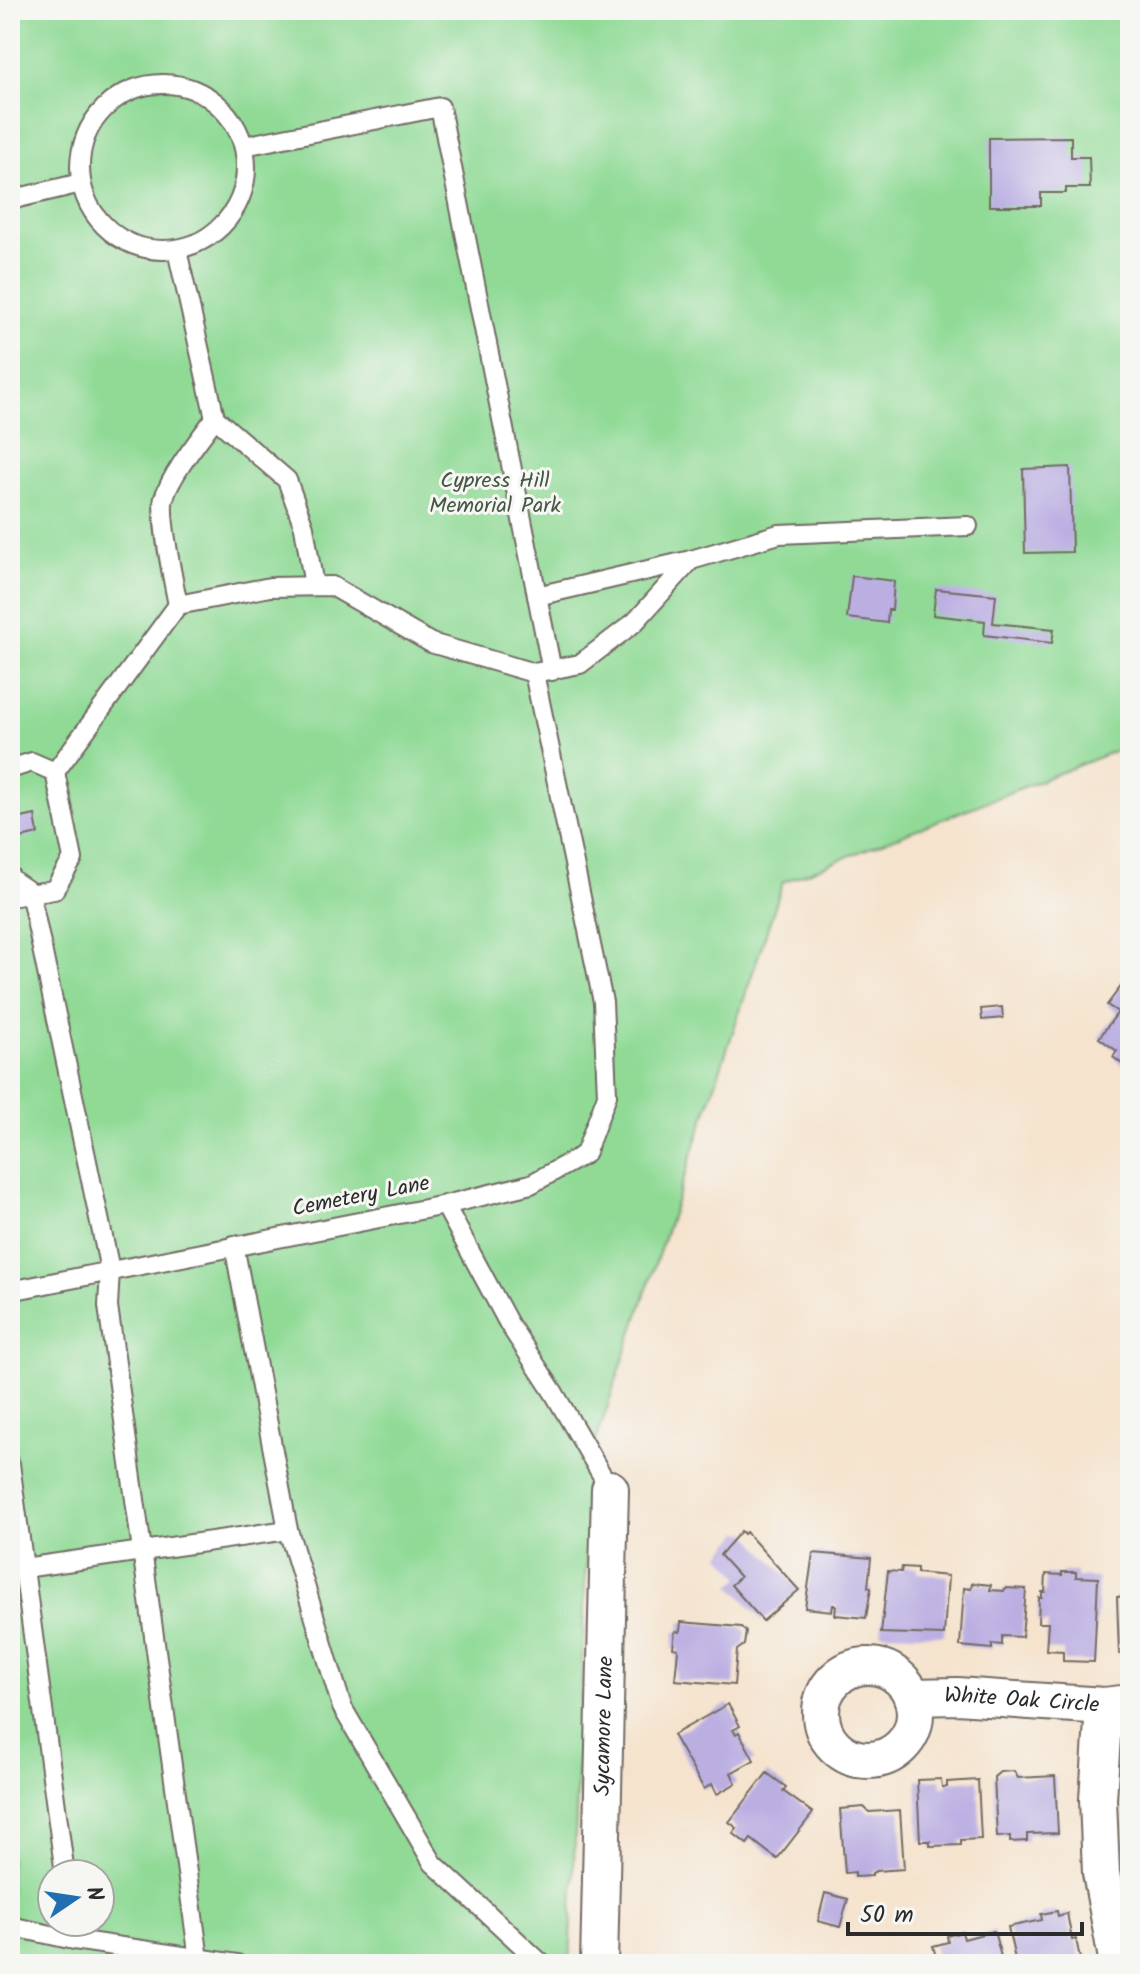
<svg xmlns="http://www.w3.org/2000/svg" width="1140" height="1974" viewBox="0 0 1140 1974" font-family="Kalam,sans-serif">
  <style>
    .green { fill: #90da96; stroke: #5e8260; stroke-width: 2; fill-rule: evenodd }
    .building { fill: #bbafe2 }
    .lines { fill: none; stroke-linecap: round; stroke-linejoin: round }
    .service-casing { stroke: #726b64; stroke-width: 22 }
    .minor-casing { stroke: #726b64; stroke-width: 40 }
    .service { stroke: #fff; stroke-width: 18 }
    .minor { stroke: #fff; stroke-width: 36 }
    .labels { text-anchor: middle; dominant-baseline: central; stroke-width: 6; stroke-linejoin: round; paint-order: stroke }
    .park-label { font-size: 22px; fill: #445746; stroke: #f6f6f2 }
    .street-label { font-size: 22px; fill: #2b2b2b; stroke: #f6f6f2 }
  </style>
  <rect width="100%" height="100%" fill="#f6f6f2"/>
  <filter id="ink" filterUnits="userSpaceOnUse"><feTurbulence type="fractalNoise" baseFrequency=".0125" numOctaves="2"/><feDisplacementMap in="SourceGraphic" scale="16" xChannelSelector="R" yChannelSelector="G"/><feConvolveMatrix kernelMatrix="1 2 1 2 8 2 1 2 1" color-interpolation-filters="sRGB"/></filter>
  <filter id="wash" filterUnits="userSpaceOnUse"><feTurbulence type="fractalNoise" baseFrequency=".006" numOctaves="4" result="noise"/><feDisplacementMap in="SourceGraphic" scale="32" xChannelSelector="R" yChannelSelector="G"/><feGaussianBlur stdDeviation="1.8" result="paint"/><feColorMatrix in="noise" values="0 0 0 0 0 0 0 0 0 0 0 0 0 0 0 0 0 1.4 0 .05"/><feComposite in="paint" operator="in"/></filter>
  <g filter="url(#wash)">
    <rect width="100%" height="100%" fill="#f5e3cd"/>
    <path class="green" d="M10,10H1130V745L783,882L590,1459L570,1964H10ZM52,1874H100V1922H52Z"/>
    <g id="blocks">
      <g class="building">
        <path d="M1071,137V157H1089L1090,188H1066V193H1041V206H989V138Z"/>
        <path d="M1070,467L1072,552L1025,553L1023,469Z"/>
        <path d="M852,576L894,581L892,610H888L887,623L847,618Z"/>
        <path d="M936,589L996,595L993,623L1054,629L1052,643L984,635L985,621L933,615Z"/>
        <path d="M35,815L38,834L21,838L17,819Z"/>
        <path d="M1128,977L1130,979V1070L1113,1057L1117,1051L1099,1038L1118,1012L1107,1005Z"/>
        <path d="M1002,1007L1003,1018L982,1020L981,1009Z"/>
        <path d="M741,1531L744,1534L746,1532L799,1590L763,1621L731,1585L740,1577L720,1555Z"/>
        <path d="M813,1553L871,1558L868,1587L871,1588L866,1618L835,1615L836,1605H833L832,1611L805,1608Z"/>
        <path d="M902,1567L917,1568V1573L948,1576L944,1635L881,1633L888,1571L901,1572Z"/>
        <path d="M1062,1572H1076V1577L1098,1578L1094,1662L1063,1661V1651L1046,1650L1048,1623H1038L1039,1598H1042V1592H1045L1046,1574L1062,1575Z"/>
        <path d="M972,1583L991,1585L990,1590L1004,1591L1005,1588L1026,1589L1022,1637L1002,1636V1645L992,1644V1649L960,1646L964,1588L971,1589Z"/>
        <path d="M1130,1596V1653L1119,1654L1117,1597Z"/>
        <path d="M681,1622L741,1627L746,1632L744,1645L737,1650L734,1685L675,1680L678,1649L673,1648L675,1631L680,1632Z"/>
        <path d="M728,1704L740,1726L733,1730L736,1734L739,1732L754,1760L731,1773L736,1783L717,1794L712,1784L704,1789L673,1735Z"/>
        <path d="M1014,1771L1018,1778L1055,1776L1058,1833L1027,1834V1841L1010,1842V1836L997,1837L994,1777L1000,1772Z"/>
        <path d="M767,1773L786,1787L783,1791L813,1813L777,1859L751,1839L747,1844L733,1833L737,1828L729,1822Z"/>
        <path d="M941,1779L942,1787H947V1782L978,1780L981,1839L961,1840V1845L930,1846V1841H920L917,1780Z"/>
        <path d="M864,1807L869,1812L900,1810L904,1869L876,1871L872,1873V1876L855,1877V1872L845,1873L840,1809Z"/>
        <path d="M825,1893L848,1899L840,1927L818,1921Z"/>
        <path d="M1057,1911L1058,1916L1067,1913L1072,1940L1076,1939L1081,1964H1016L1008,1927L1042,1920L1041,1914Z"/>
        <path d="M994,1931L1003,1964H938L933,1946L948,1942L947,1936L962,1932L964,1939Z"/>
      </g>
    </g>
  </g>
  <g filter="url(#ink)">
    <use href="#blocks" fill-opacity="0" stroke="#726b64" stroke-width="2"/>
    <g class="lines">
      <defs>
        <g id="service">
          <circle cx="163" cy="167" r="83"/>
          <path d="M244,146L440,107L552,671"/>
          <path d="M10,200L81,183"/>
          <path d="M177,250L215,418L287,480L304,527L314,586"/>
          <path d="M537,596L691,560"/>
          <path d="M178,605C174,585 159,514 164,498C172,473 199,440 215,418"/>
          <path d="M10,769L32,762L55,772L73,859L54,890L10,897"/>
          <path d="M55,772L178,605L270,587L332,586L431,643L534,673L580,664L635,622L691,560L779,534L968,526"/>
          <path d="M10,876L11,879L30,892L110,1270L108,1306L199,1959"/>
          <path d="M445,1205L531,1184L585,1154L607,1095L603,1002L534,673"/>
          <path d="M234,1245L288,1530L342,1707L433,1863L542,1964"/>
          <path d="M10,1291L445,1205L509,1324L554,1393L610,1489"/>
          <path d="M10,1464L65,1874"/>
          <path d="M24,1568L288,1530"/>
          <path d="M10,1926L74,1940L237,1964"/>
        </g>
        <g id="minor">
          <circle cx="868" cy="1713" r="47"/>
          <path id="s1" d="M912,1697L957,1696L1104,1706L1130,1703"/>
          <path d="M1104,1706L1098,1799L1101,1873L1118,1964"/>
          <path id="s2" d="M599,1964L610,1489"/>
        </g>
      </defs>
      <use href="#service" class="service-casing"/>
      <use href="#minor" class="minor-casing"/>
      <use href="#service" class="service"/>
      <use href="#minor" class="minor"/>
    </g>
  </g>
  <g class="labels">
    <g class="park-label">
      <text x="495" y="481">Cypress Hill<tspan x="495" dy="25">Memorial Park</tspan></text>
    </g>
    <g class="street-label">
      <text transform="translate(361 1197) rotate(-11)">Cemetery Lane</text>
      <text stroke="none"><textPath href="#s1" startOffset="110">White Oak Circle</textPath></text>
      <text stroke="none"><textPath href="#s2" startOffset="238">Sycamore Lane</textPath></text>
    </g>
  </g>
  <rect width="1140" height="1974" fill="none" stroke="#f6f6f2" stroke-width="40"/>
  <g transform="translate(76 1898) rotate(77)"><circle r="38" fill="#f6f6f2" stroke="#a5a5a2" stroke-width="2"/>
  <path d="M0-6L14 30L0 20L-14 30Z" fill="#1f6fb2"/>
  <text y="-12" font-size="22" font-weight="bold" text-anchor="middle" fill="#2b2b2b">N</text>
  </g>
  <path d="M848 1922v12h234v-12" fill="none" stroke="#2b2b2b" stroke-width="4"/>
  <text x="860" y="1922" font-size="24" fill="#2b2b2b" stroke="#f6f6f2" stroke-width="6" paint-order="stroke">50 m</text>
</svg>
